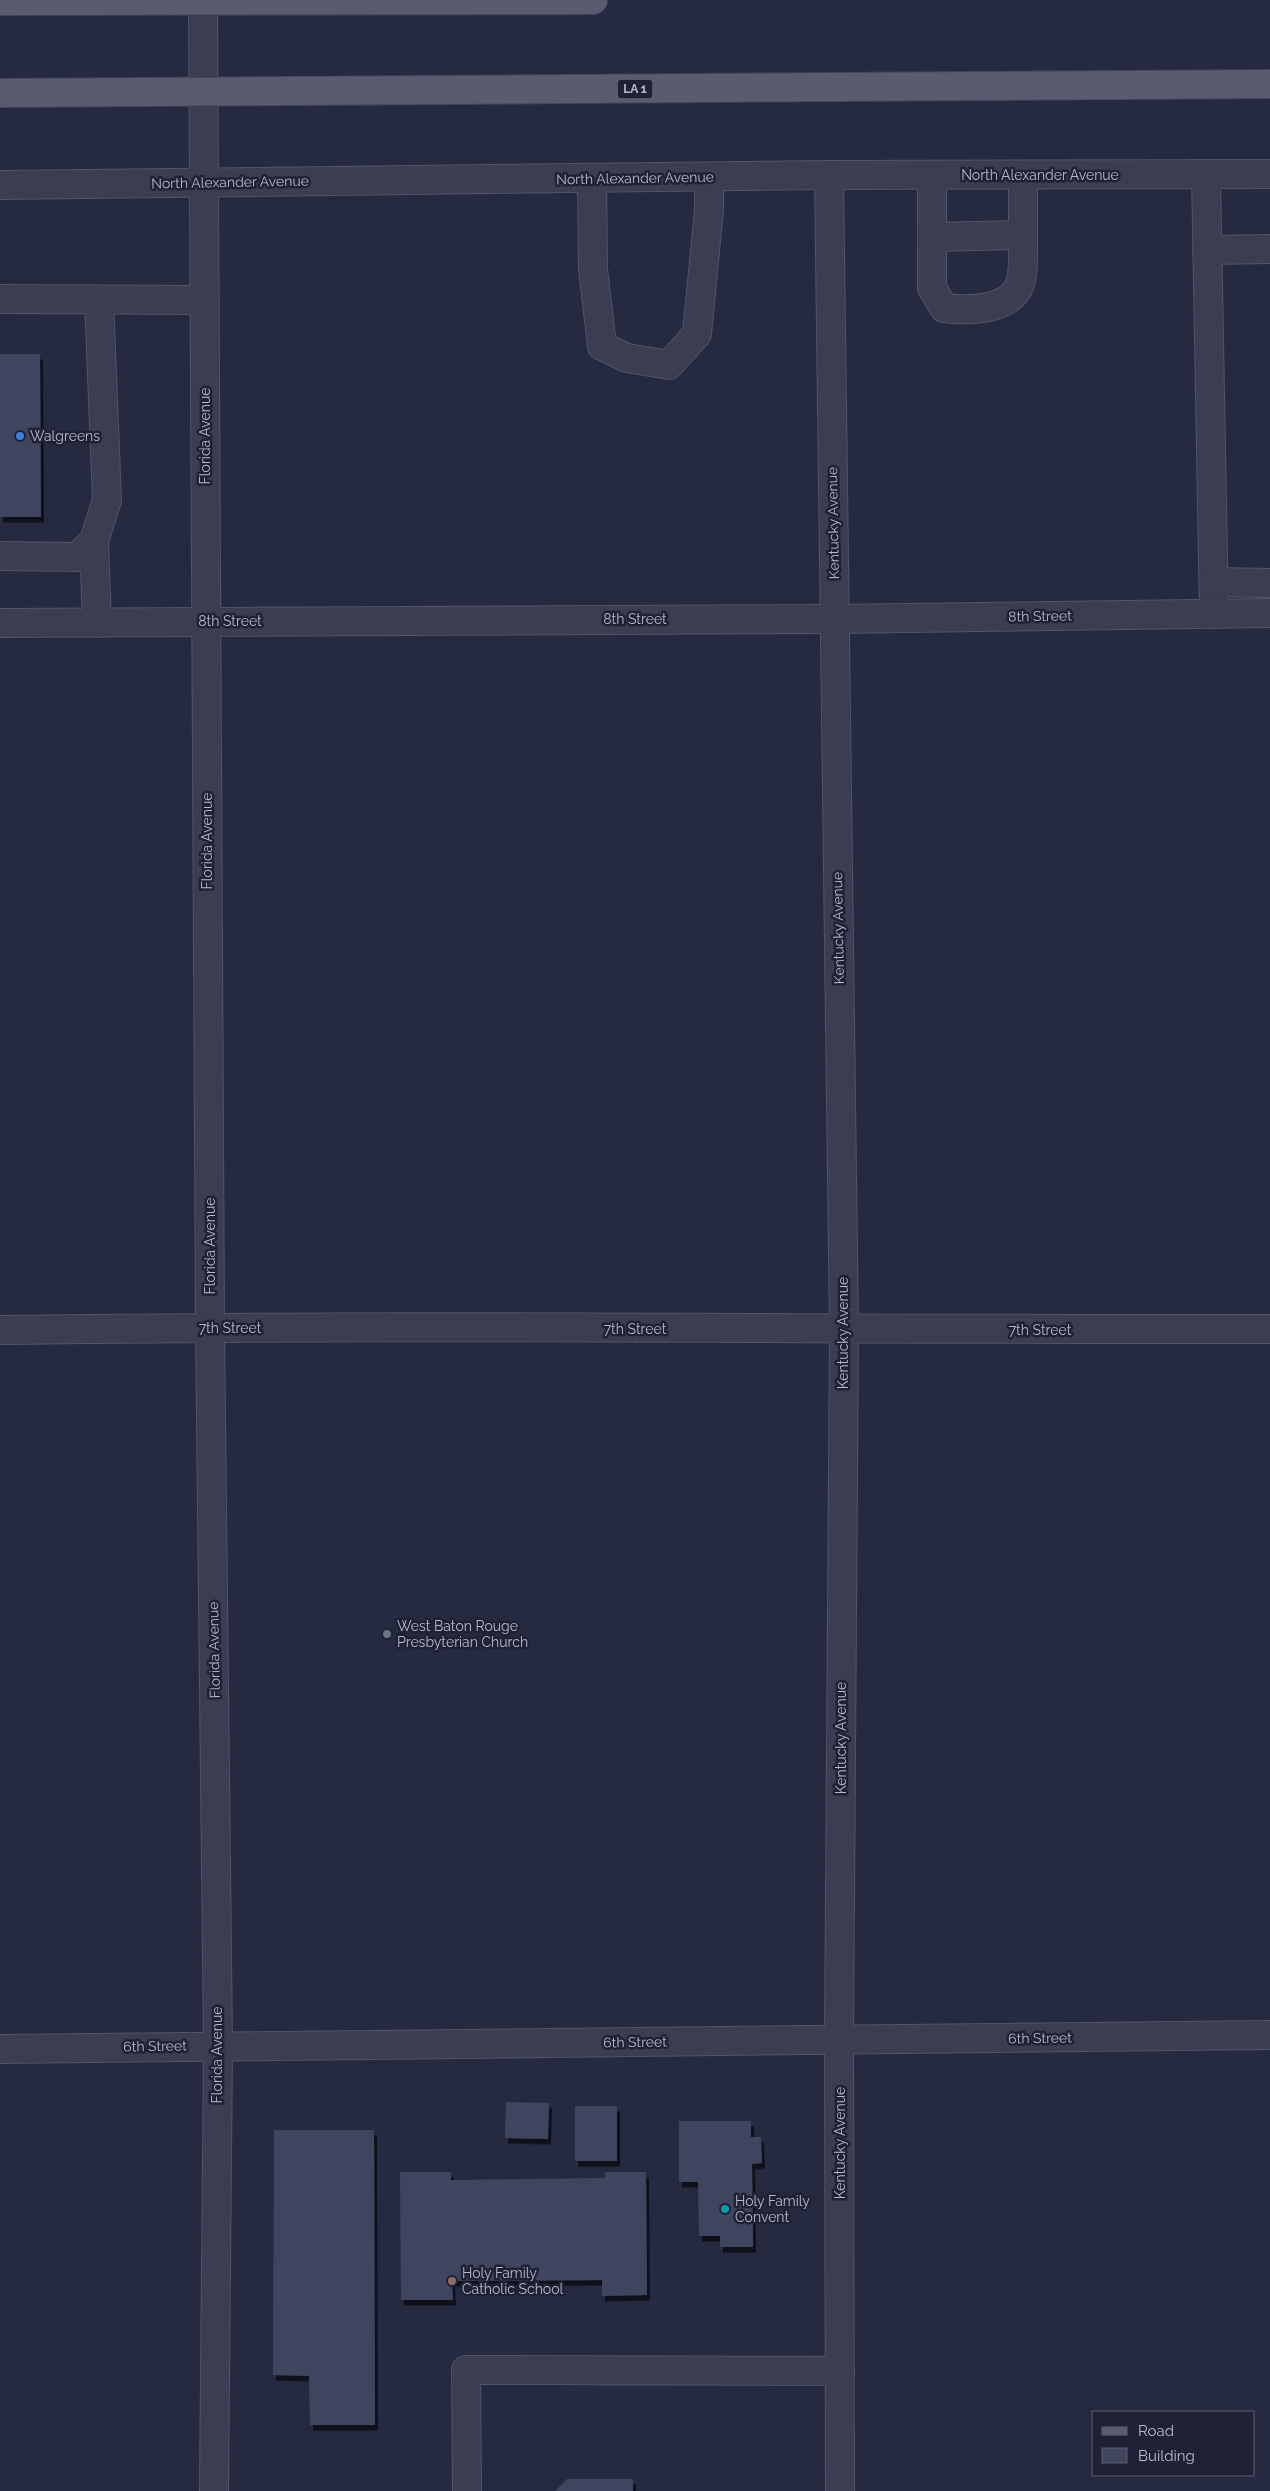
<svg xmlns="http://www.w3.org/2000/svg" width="1270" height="2491" viewBox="0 0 1270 2491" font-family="Raleway,sans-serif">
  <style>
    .building { fill: #41455e; filter: url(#shadow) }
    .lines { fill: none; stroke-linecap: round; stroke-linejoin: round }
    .minor-casing { stroke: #525567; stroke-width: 30 }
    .major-casing { stroke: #444659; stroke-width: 30 }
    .minor { stroke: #3a3e50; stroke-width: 28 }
    .major { stroke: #595c70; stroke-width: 28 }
    .shop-dot { fill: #3f7fe0; stroke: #1f2235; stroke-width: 2 }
    .worship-dot { fill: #6b7280; stroke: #1f2235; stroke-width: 2 }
    .culture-dot { fill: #0f9aa8; stroke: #1f2235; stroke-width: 2 }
    .education-dot { fill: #8d6e63; stroke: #1f2235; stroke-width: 2 }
    .labels { text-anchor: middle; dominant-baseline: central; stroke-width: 5; stroke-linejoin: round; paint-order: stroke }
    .shield { fill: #1f2235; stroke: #898c9d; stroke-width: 1 }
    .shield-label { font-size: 12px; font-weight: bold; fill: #b7b9ca }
    .street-label { font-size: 14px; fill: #b7b9ca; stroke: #1f2235 }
    .poi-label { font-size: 14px; fill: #b7b9ca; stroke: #1f2235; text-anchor: start }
  </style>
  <defs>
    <filter id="shadow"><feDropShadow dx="3" dy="5.5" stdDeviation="0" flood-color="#0009"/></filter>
  </defs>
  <rect width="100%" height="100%" fill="#262a40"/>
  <g class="building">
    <path d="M0,354H40L41,517H0Z"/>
    <path d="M506,2102L549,2103L548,2139L505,2138Z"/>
    <rect x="575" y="2106" width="42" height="55"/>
    <path d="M679,2121H751V2137H761L762,2163L752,2164L753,2247H720V2236H699L698,2182H679Z"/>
    <path d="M274,2130H374L375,2425H310L309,2376L273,2375Z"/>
    <path d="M400,2172H451V2180L605,2178V2172H646L647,2295L602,2296V2280L452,2281L453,2300H401Z"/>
    <path d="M567,2479H633V2491H555Z"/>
  </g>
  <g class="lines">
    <defs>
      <g id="minor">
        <path d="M203,0L210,1327L218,2045L214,2491"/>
        <path d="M1206,174L1214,614"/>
        <path d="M829,175L844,1330L839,2040L840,2491"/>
        <path d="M932,175V288L944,308C968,311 1010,311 1020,284C1024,272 1023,256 1023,245C1023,221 1023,198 1023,175"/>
        <path d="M592,178L593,269L602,346L627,358L669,365L697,334L709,210V177"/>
        <path d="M0,185L829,175L1270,174"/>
        <path d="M932,237L1023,235"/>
        <path d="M1207,250L1270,249"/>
        <path d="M0,299L204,300"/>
        <path d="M94,541L97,623"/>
        <path d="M0,556L77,557L94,541L107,500L99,300"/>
        <path d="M1214,582L1270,583"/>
        <path d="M0,623L834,619L1270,613"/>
        <path d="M0,1330C423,1324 847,1330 1270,1329"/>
        <path d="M0,2049L1270,2035"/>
        <path d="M467,2491L466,2370L840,2371"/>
      </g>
      <g id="major">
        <path d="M0,1L593,0"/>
        <path d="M0,93L1270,84"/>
      </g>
    </defs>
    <use href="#minor" class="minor-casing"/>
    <use href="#major" class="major-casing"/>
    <use href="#minor" class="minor"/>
    <use href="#major" class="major"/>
  </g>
  <circle class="shop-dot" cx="20" cy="436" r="5"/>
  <circle class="worship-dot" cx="387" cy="1634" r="5"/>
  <circle class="culture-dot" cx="725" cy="2209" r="5"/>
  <circle class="education-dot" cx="452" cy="2281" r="5"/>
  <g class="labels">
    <rect class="shield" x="617.5" y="79.5" width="35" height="19" rx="4"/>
    <g class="shield-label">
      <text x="635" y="89">LA 1</text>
    </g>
    <g class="street-label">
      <text x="1040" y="175">North Alexander Avenue</text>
      <text transform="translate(635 178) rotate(-1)">North Alexander Avenue</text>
      <text transform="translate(230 182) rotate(-1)">North Alexander Avenue</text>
      <text transform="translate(205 436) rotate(-90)">Florida Avenue</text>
      <text transform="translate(833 523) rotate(-91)">Kentucky Avenue</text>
      <text transform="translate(1040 616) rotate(-1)">8th Street</text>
      <text x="635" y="619">8th Street</text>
      <text x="230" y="621">8th Street</text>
      <text transform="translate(207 841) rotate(-90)">Florida Avenue</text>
      <text transform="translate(838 928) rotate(-91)">Kentucky Avenue</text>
      <text transform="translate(210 1246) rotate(-90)">Florida Avenue</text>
      <text x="230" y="1328">7th Street</text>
      <text x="635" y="1329">7th Street</text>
      <text x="1040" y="1330">7th Street</text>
      <text transform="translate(843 1333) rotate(-90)">Kentucky Avenue</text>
      <text transform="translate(214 1650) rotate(-91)">Florida Avenue</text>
      <text transform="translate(841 1738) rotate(-90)">Kentucky Avenue</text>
      <text transform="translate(1040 2038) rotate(-1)">6th Street</text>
      <text transform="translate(635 2042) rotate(-1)">6th Street</text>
      <text transform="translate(155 2046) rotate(-1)">6th Street</text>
      <text transform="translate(217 2055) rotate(-90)">Florida Avenue</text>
      <text transform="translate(840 2143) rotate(-90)">Kentucky Avenue</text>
    </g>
    <g class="poi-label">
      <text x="30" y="436">Walgreens</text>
      <text x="397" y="1626">West Baton Rouge<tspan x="397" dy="16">Presbyterian Church</tspan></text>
      <text x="735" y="2201">Holy Family<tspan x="735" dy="16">Convent</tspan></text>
      <text x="462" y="2273">Holy Family<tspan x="462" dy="16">Catholic School</tspan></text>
    </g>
  </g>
  <rect x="1092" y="2411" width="162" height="65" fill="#1f2235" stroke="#5c5e71"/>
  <rect x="1102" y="2427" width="25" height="8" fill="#595c70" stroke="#5c5e71"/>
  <text x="1138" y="2436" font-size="15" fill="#b7b9ca">Road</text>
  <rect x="1102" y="2448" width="25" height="15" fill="#41455e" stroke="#5c5e71"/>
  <text x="1138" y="2461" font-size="15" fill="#b7b9ca">Building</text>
</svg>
